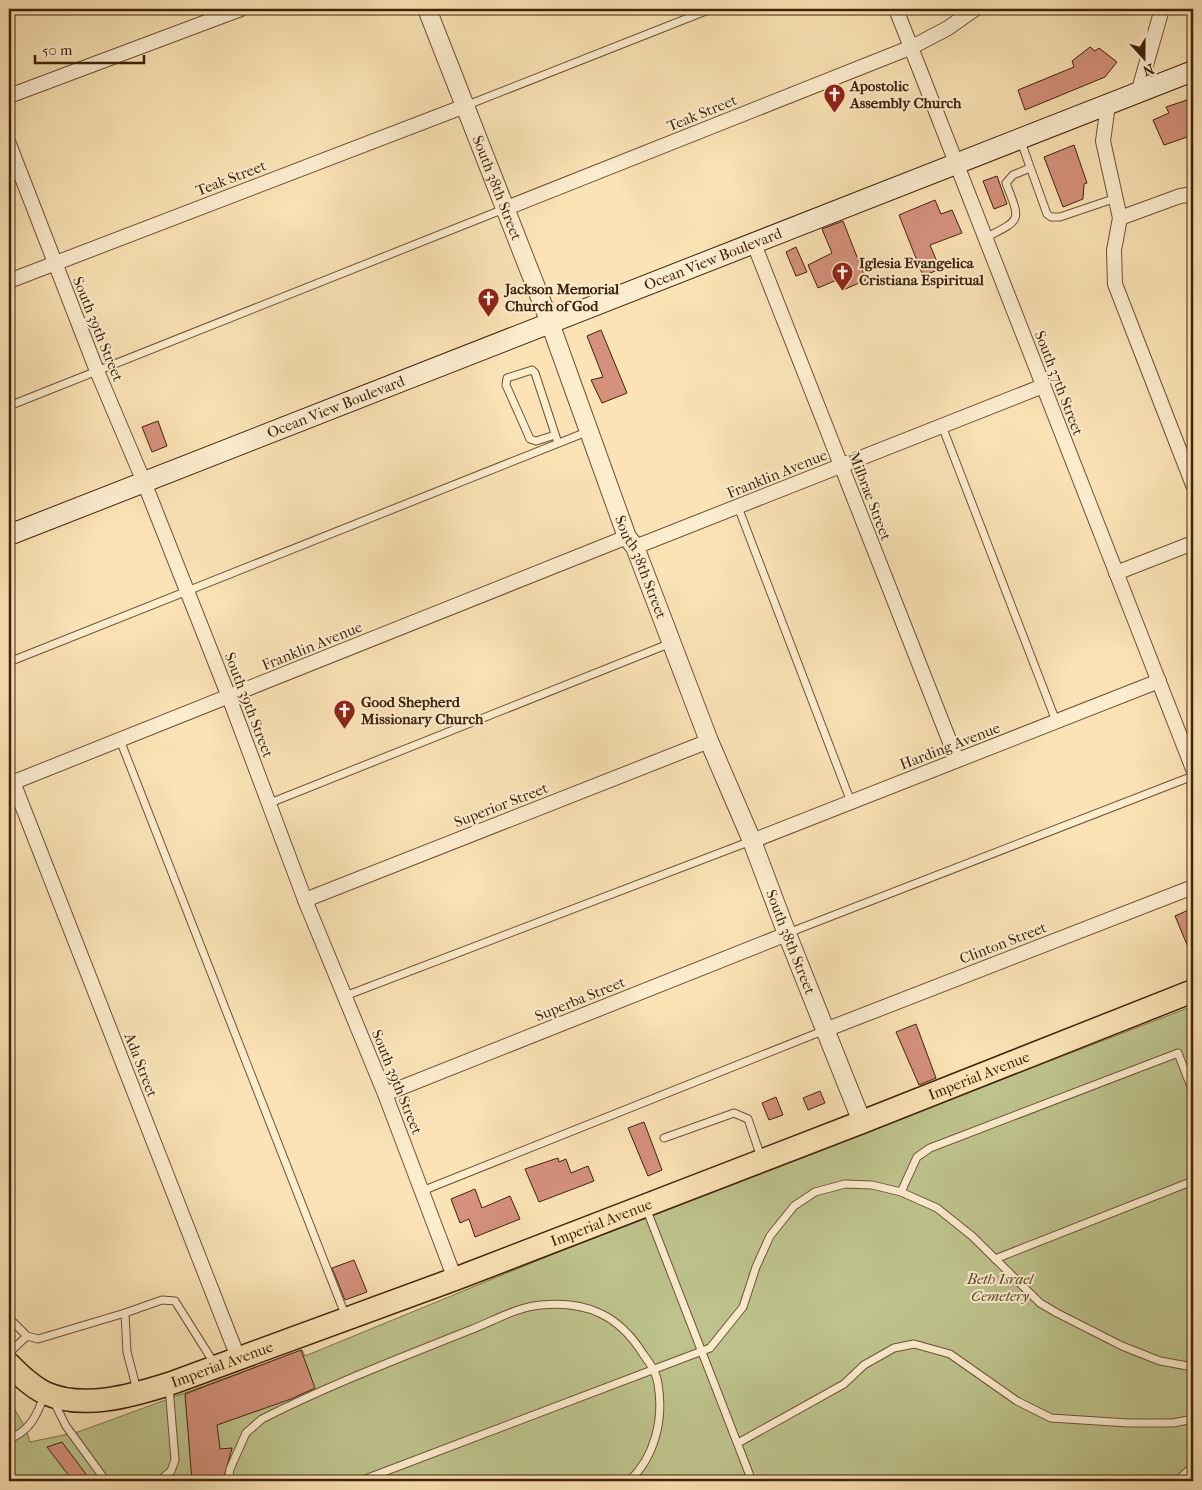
<svg xmlns="http://www.w3.org/2000/svg" width="1202" height="1490" viewBox="0 0 1202 1490" font-family="'IM FELL French Canon',serif">
  <style>
    .green { fill: #bec48d; stroke: #80734b }
    .building { fill: #d5917d; stroke: #412209 }
    .lines { fill: none; stroke-linecap: round; stroke-linejoin: round }
    .service-casing { stroke: #705234; stroke-width: 9 }
    .minor-casing { stroke: #705234; stroke-width: 16 }
    .tertiary-casing { stroke: #705234; stroke-width: 20 }
    .secondary-casing { stroke: #412209; stroke-width: 22 }
    .primary-casing { stroke: #412209; stroke-width: 25 }
    .service { stroke: #fcedcf; stroke-width: 7 }
    .minor { stroke: #fcedcf; stroke-width: 14 }
    .tertiary { stroke: #fcedcf; stroke-width: 18 }
    .secondary { stroke: #fcedcf; stroke-width: 20 }
    .primary { stroke: #fbe3b5; stroke-width: 22 }
    .labels { text-anchor: middle; dominant-baseline: central; stroke-width: 4; stroke-linejoin: round; paint-order: stroke }
    .poi-label { font-size: 15px; font-weight: bold; fill: #412209; stroke: #fcedcf; text-anchor: start }
    .street-label { font-size: 15px; fill: #412209; stroke: #fcedcf }
    .park-label { font-size: 15px; font-style: italic; fill: #604a2a; stroke: #fcedcf }
  </style>
  <rect width="100%" height="100%" fill="#fbe3b5"/>
  <filter id="stains"><feTurbulence type="fractalNoise" baseFrequency=".004" numOctaves="4"/><feColorMatrix values="0 0 0 0 .2 0 0 0 0 .09 0 0 0 0 .02 0 0 0 .5 -.17"/></filter>
  <radialGradient id="worn" r=".72"><stop offset=".6" stop-color="#630" stop-opacity="0"/><stop offset="1" stop-color="#630" stop-opacity=".3"/></radialGradient>
  <path class="green" d="M1193,1006V1481H9V1399L26,1429L30,1442L78,1432L302,1350L305,1356L636,1220Z"/>
  <g class="building">
    <path d="M1090,47L1095,51L1099,48L1117,62L1105,77L1025,110L1018,90L1074,67L1072,61Z"/>
    <path d="M1193,98V135L1164,145L1153,120L1169,113L1166,107Z"/>
    <path d="M1074,145L1087,183L1084,184L1083,199L1063,207L1044,157Z"/>
    <path d="M997,176L1007,204L994,209L983,181Z"/>
    <path d="M935,200L941,214L952,210L962,233L930,245L940,269L923,276L899,215Z"/>
    <path d="M843,221L866,280L843,290L839,279L818,288L808,265L832,253L822,229Z"/>
    <path d="M796,247L807,272L796,276L786,252Z"/>
    <path d="M601,330L627,393L602,403L591,380L603,377L587,336Z"/>
    <path d="M158,421L167,446L152,452L142,427Z"/>
    <path d="M1193,908V959L1175,916Z"/>
    <path d="M916,1024L936,1078L919,1085L896,1032Z"/>
    <path d="M820,1091L825,1103L808,1110L803,1098Z"/>
    <path d="M776,1097L783,1115L769,1120L762,1103Z"/>
    <path d="M644,1122L662,1170L648,1176L628,1128Z"/>
    <path d="M558,1158L559,1162L566,1159L571,1173L588,1166L594,1181L539,1202L525,1169Z"/>
    <path d="M475,1189L482,1208L510,1196L520,1219L475,1237L469,1219L460,1223L451,1199Z"/>
    <path d="M354,1260L367,1292L345,1300L332,1268Z"/>
    <path d="M301,1350L315,1388L291,1399L217,1425L220,1449L232,1448L223,1481H192L185,1394Z"/>
    <path d="M62,1442L91,1481H73L47,1447Z"/>
  </g>
  <g class="lines">
    <defs>
      <g id="service">
        <path d="M465,106L711,9"/>
        <path d="M1020,139L1047,214L1051,217H1060L1116,198"/>
        <path d="M985,238C1022,219 1021,222 1006,183L1013,175L1030,168"/>
        <path d="M9,406L504,209"/>
        <path d="M942,426L1056,721"/>
        <path d="M555,435L536,441L530,439L506,385L507,378L532,370L535,373L558,443"/>
        <path d="M738,507L851,802"/>
        <path d="M9,662L589,431"/>
        <path d="M120,740L346,1317"/>
        <path d="M270,803L671,643"/>
        <path d="M788,933L1193,776"/>
        <path d="M345,996L751,841"/>
        <path d="M664,1138L734,1113L748,1119L761,1157"/>
        <path d="M422,1191L825,1030"/>
        <path d="M901,1192L917,1157L930,1148L1178,1053L1193,1092"/>
        <path d="M646,1208L752,1481"/>
        <path d="M995,1259L1193,1181"/>
        <path d="M9,1318L27,1336L38,1339L125,1313"/>
        <path d="M9,1353L27,1336"/>
        <path d="M137,1390L127,1352L125,1313L162,1300L175,1301L214,1363"/>
        <path d="M54,1402L66,1426L106,1481"/>
        <path d="M9,1439C30,1431 37,1415 44,1396"/>
        <path d="M738,1443L844,1384L864,1365L894,1348L914,1344L950,1354L1017,1401L1051,1418L1128,1423H1173L1193,1419"/>
        <path d="M159,1481L171,1471L175,1460L169,1387"/>
        <path d="M228,1481L230,1469L246,1433L262,1419C329,1385 400,1358 470,1330C494,1321 516,1307 541,1305C587,1301 619,1315 643,1354C650,1363 657,1373 658,1384C664,1419 655,1457 629,1481"/>
        <path d="M360,1481L710,1348L743,1307L756,1267L770,1236L794,1206L815,1192L845,1184L872,1185L901,1192L937,1208L972,1236L1040,1303L1057,1313L1122,1346L1160,1361L1193,1367"/>
        <path d="M1177,1481L1193,1466"/>
      </g>
      <g id="minor">
        <path d="M896,9L1193,769"/>
        <path d="M1138,93L1162,9"/>
        <path d="M9,96L241,9"/>
        <path d="M1108,105L1103,141L1120,218L1114,250L1115,284L1193,485"/>
        <path d="M9,144L97,371L144,482L229,697L305,900L385,1094L455,1279"/>
        <path d="M504,209L912,47L948,28L975,9"/>
        <path d="M1120,218L1180,196L1193,194"/>
        <path d="M754,244L957,760"/>
        <path d="M9,281L465,106"/>
        <path d="M635,547L1043,386"/>
        <path d="M1116,573L1193,543"/>
        <path d="M13,782L239,1360"/>
        <path d="M9,784L627,537"/>
        <path d="M752,841L1159,681"/>
        <path d="M305,900L709,741"/>
        <path d="M825,1030L1193,887"/>
        <path d="M385,1094L787,934"/>
      </g>
      <g id="tertiary">
        <path id="s1" d="M427,9L550,323L627,537L635,547L709,741L752,841L787,934L862,1122"/>
      </g>
      <g id="secondary">
        <path id="s2" d="M9,535L1193,71"/>
      </g>
      <g id="primary">
        <path id="s3" d="M9,1364C20,1375 31,1386 45,1393C83,1410 131,1396 169,1384L455,1279L862,1122L1193,991"/>
      </g>
    </defs>
    <use href="#service" class="service-casing"/>
    <use href="#minor" class="minor-casing"/>
    <use href="#tertiary" class="tertiary-casing"/>
    <use href="#secondary" class="secondary-casing"/>
    <use href="#primary" class="primary-casing"/>
    <use href="#service" class="service"/>
    <use href="#minor" class="minor"/>
    <use href="#tertiary" class="tertiary"/>
    <use href="#secondary" class="secondary"/>
    <use href="#primary" class="primary"/>
  </g>
  <defs>
    <symbol id="church-pin" viewBox="-11 -11 22 30"><path d="M0 17L-7.5 6A9.5 9.5 0 1 1 7.5 6Z" fill="#8f2418" stroke="#fcedcf"/><path d="M-1.2-6h2.4v3.5h3.3v2.4h-3.3V6h-2.4V-.1h-3.3v-2.4h3.3Z" fill="#fff"/></symbol>
  </defs>
  <g fill-rule="evenodd">
    <use href="#church-pin" x="822" y="82" width="25" height="34"/>
    <use href="#church-pin" x="830" y="260" width="25" height="34"/>
    <use href="#church-pin" x="476" y="286" width="25" height="34"/>
    <use href="#church-pin" x="332" y="698" width="25" height="34"/>
  </g>
  <g class="labels">
    <g class="poi-label">
      <text x="850" y="86">Apostolic<tspan x="850" dy="17">Assembly Church</tspan></text>
      <text x="859" y="263">Iglesia Evangelica<tspan x="859" dy="17">Cristiana Espiritual</tspan></text>
      <text x="505" y="289">Jackson Memorial<tspan x="505" dy="17">Church of God</tspan></text>
      <text x="361" y="702">Good Shepherd<tspan x="361" dy="17">Missionary Church</tspan></text>
    </g>
    <g class="street-label">
      <text transform="translate(702 113) rotate(-22)">Teak Street</text>
      <text transform="translate(231 178) rotate(-21)">Teak Street</text>
      <text stroke="none"><textPath href="#s1" startOffset="192">South 38th Street</textPath></text>
      <text stroke="none"><textPath href="#s2" startOffset="756">Ocean View Boulevard</textPath></text>
      <text transform="translate(98 329) rotate(68)">South 39th Street</text>
      <text transform="translate(1059 383) rotate(69)">South 37th Street</text>
      <text stroke="none"><textPath href="#s2" startOffset="351">Ocean View Boulevard</textPath></text>
      <text transform="translate(777 474) rotate(-22)">Franklin Avenue</text>
      <text transform="translate(870 496) rotate(69)">Milbrae Street</text>
      <text stroke="none"><textPath href="#s1" startOffset="598">South 38th Street</textPath></text>
      <text transform="translate(312 646) rotate(-22)">Franklin Avenue</text>
      <text transform="translate(249 705) rotate(69)">South 39th Street</text>
      <text transform="translate(950 746) rotate(-21)">Harding Avenue</text>
      <text transform="translate(501 805) rotate(-21)">Superior Street</text>
      <text stroke="none"><textPath href="#s1" startOffset="1002">South 38th Street</textPath></text>
      <text transform="translate(1003 943) rotate(-21)">Clinton Street</text>
      <text transform="translate(580 999) rotate(-22)">Superba Street</text>
      <text transform="translate(141 1065) rotate(69)">Ada Street</text>
      <text stroke="none"><textPath href="#s3" startOffset="1040">Imperial Avenue</textPath></text>
      <text transform="translate(397 1082) rotate(68)">South 39th Street</text>
      <text stroke="none"><textPath href="#s3" startOffset="635">Imperial Avenue</textPath></text>
      <text stroke="none"><textPath href="#s3" startOffset="230">Imperial Avenue</textPath></text>
    </g>
    <g class="park-label">
      <text x="1000" y="1279">Beth Israel<tspan x="1000" dy="17">Cemetery</tspan></text>
    </g>
  </g>
  <rect width="1202" height="1490" fill="none" stroke="#fbe3b5" stroke-width="30"/>
  <rect x="10" y="10" width="1182" height="1470" fill="none" stroke="#412209" stroke-width="2.5"/>
  <rect x="15" y="15" width="1172" height="1460" fill="none" stroke="#412209"/>
  <g transform="translate(1144 58) rotate(159)" stroke="#fcedcf" stroke-width="4" paint-order="stroke">
  <path d="M0-4L9 19L0 12L-9 19Z" fill="#412209"/>
  <text y="-8" font-size="14" font-weight="bold" text-anchor="middle" fill="#412209">N</text>
  </g>
  <path d="M35 55v8h109v-8" fill="none" stroke="#412209" stroke-width="2.5"/>
  <text x="42" y="55" font-size="15" fill="#412209" stroke="#fcedcf" stroke-width="4" paint-order="stroke">50 m</text>
  <rect width="100%" height="100%" filter="url(#stains)"/>
  <rect width="100%" height="100%" fill="url(#worn)"/>
</svg>
